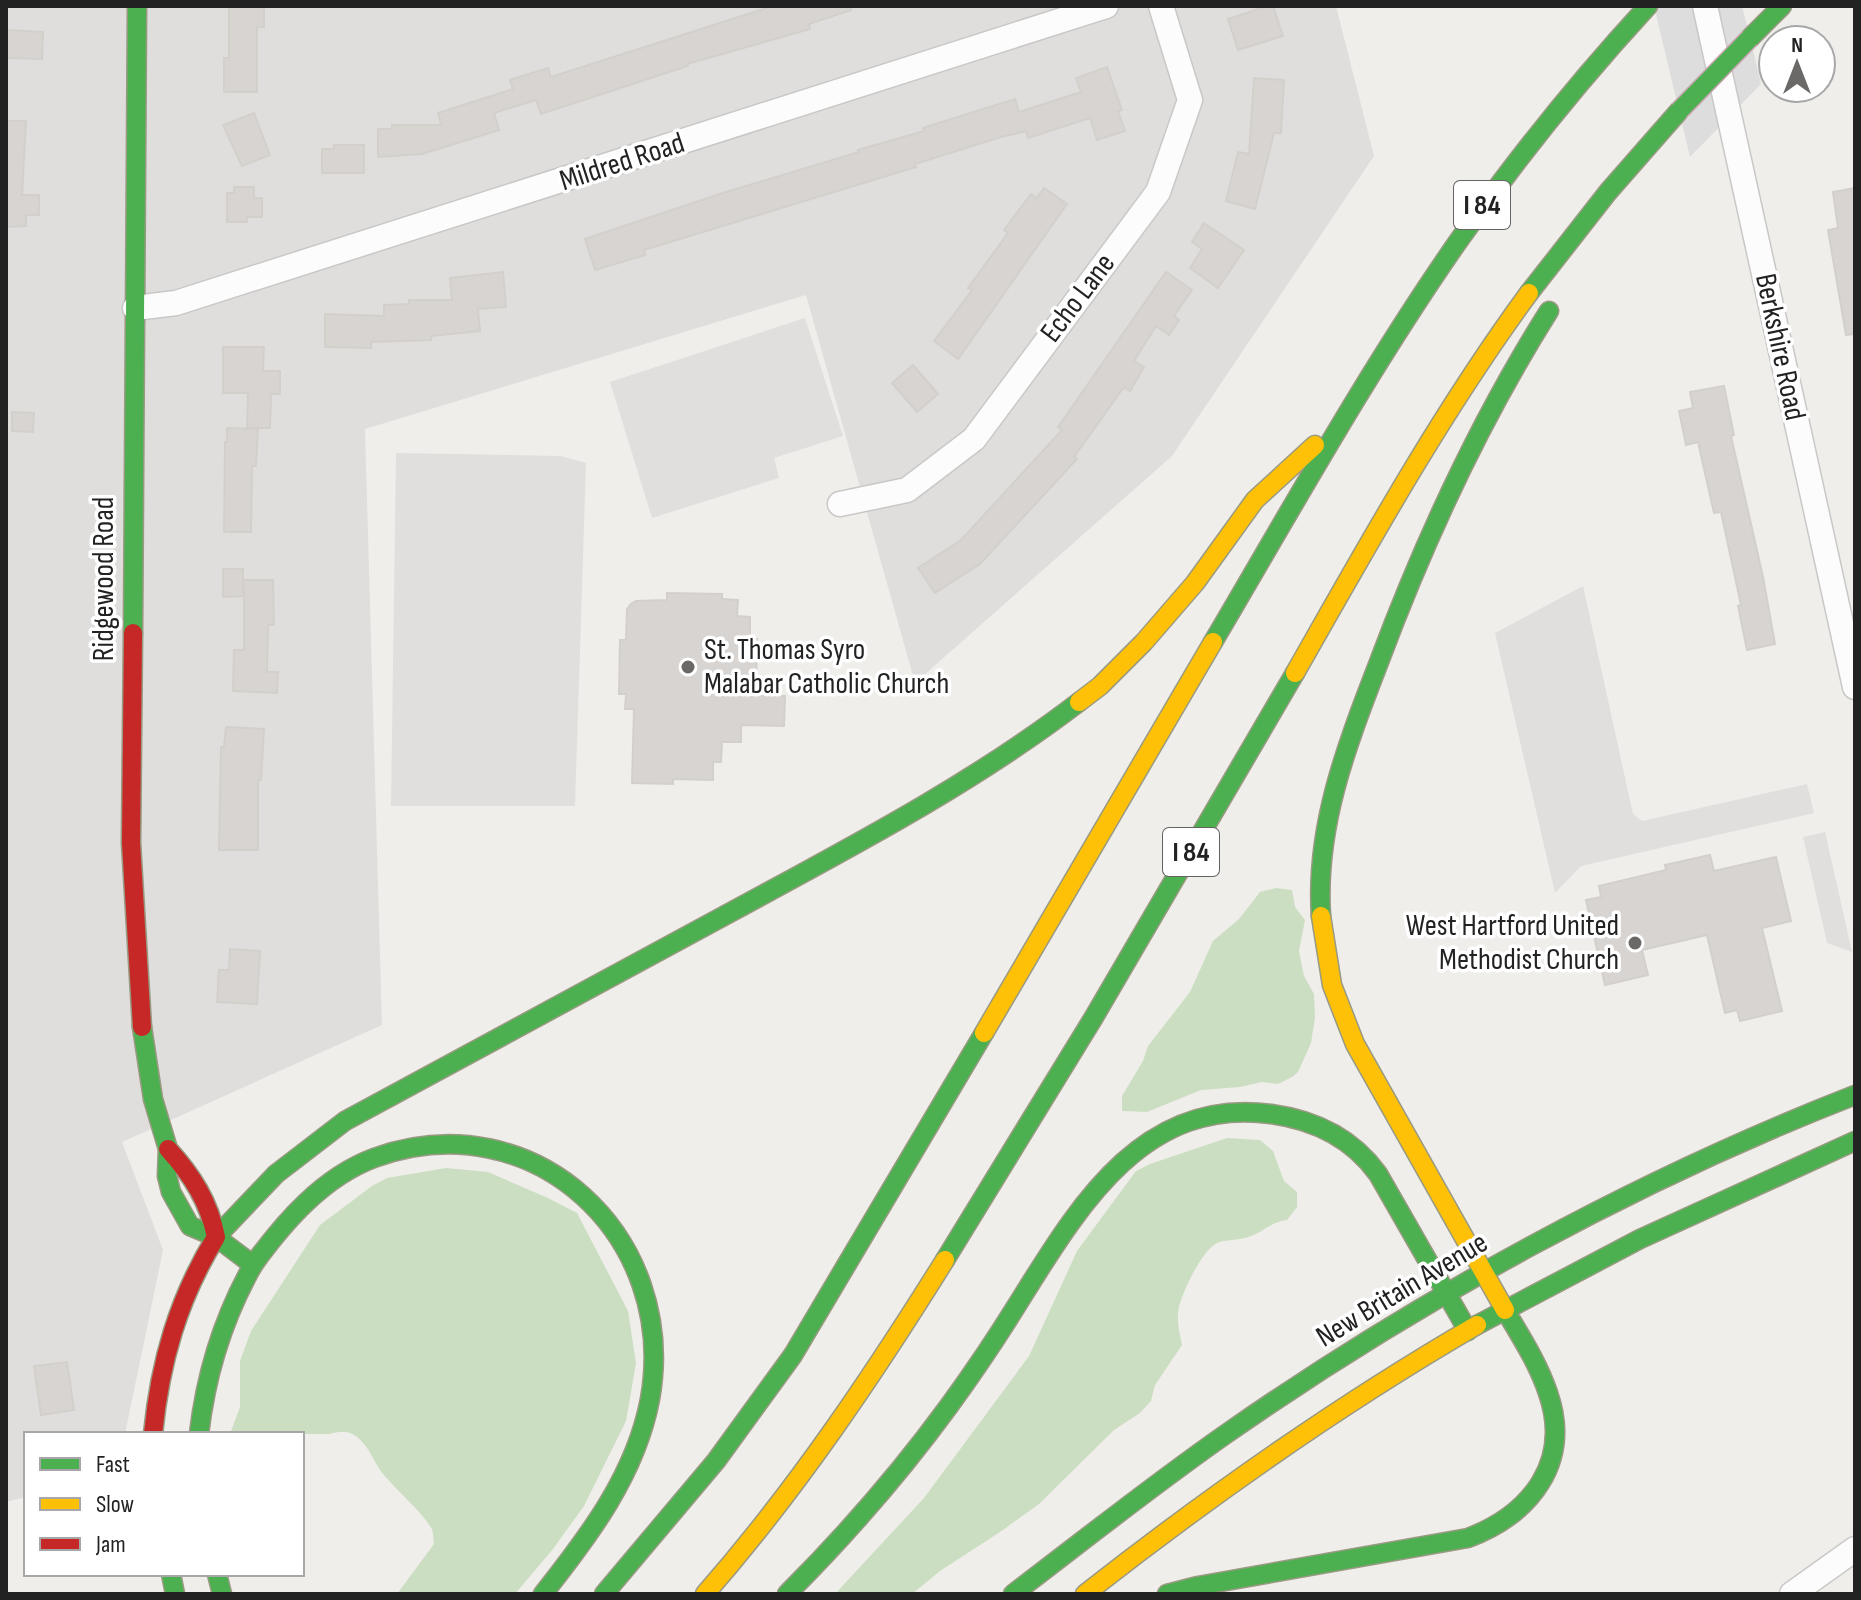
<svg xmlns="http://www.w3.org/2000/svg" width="1861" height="1600" viewBox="0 0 1861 1600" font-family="'Sofia Sans Condensed',sans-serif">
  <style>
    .residential { fill: #dfdedc }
    .forest { fill: #cbdec1 }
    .parking { fill: #e0dfde }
    .pier { fill: #dedddd }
    .building { fill: #d7d4d2; stroke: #d3d0cc; stroke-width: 2 }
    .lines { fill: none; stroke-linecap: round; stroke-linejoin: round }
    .street-casing { stroke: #c9c8c7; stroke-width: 27 }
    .fast-casing { stroke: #999a82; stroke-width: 21 }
    .slow-casing { stroke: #999a82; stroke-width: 21 }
    .jam-casing { stroke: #999a82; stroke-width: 21 }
    .street { stroke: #fdfcfc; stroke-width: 24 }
    .fast { stroke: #4caf50; stroke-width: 18 }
    .slow { stroke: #ffc107; stroke-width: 18 }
    .jam { stroke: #c62828; stroke-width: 18 }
    .fast-bridge-casing { stroke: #c5a2ac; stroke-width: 21; stroke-linecap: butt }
    .fast-bridge { stroke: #4caf50; stroke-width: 18 }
    .poi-dot { fill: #6a6968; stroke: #fff; stroke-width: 3 }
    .labels { text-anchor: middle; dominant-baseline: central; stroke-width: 7; stroke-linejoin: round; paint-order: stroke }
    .shield { fill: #fff; stroke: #646464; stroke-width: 2 }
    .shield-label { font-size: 28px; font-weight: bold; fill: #222 }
    .street-label { font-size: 30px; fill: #222; stroke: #fff }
    .poi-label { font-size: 30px; fill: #222; stroke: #fff; text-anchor: start }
  </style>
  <rect width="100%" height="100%" fill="#f0eeeb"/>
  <path class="residential" d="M6,6H1336L1374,156L1172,456L915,683L806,295L365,429L382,1025L122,1142L163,1250L125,1434H26V1497L6,1502Z"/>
  <g class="forest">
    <path d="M1276,888L1292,890L1295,907L1305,920L1299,951L1304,976L1314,994L1315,1018L1311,1043L1298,1072L1292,1077L1278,1084L1262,1082L1240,1087L1201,1090L1147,1112L1122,1111V1096L1143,1061L1148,1046L1190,992L1213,941L1239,919L1260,892Z"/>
    <path d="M1227,1138L1260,1140L1273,1151L1284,1181L1297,1192V1207L1287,1220C1270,1222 1264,1232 1248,1237C1238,1241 1226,1239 1217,1243C1202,1250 1179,1297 1178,1313C1177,1323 1180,1335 1182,1345L1155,1385L1151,1401L1140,1413L1114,1430L1039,1504L1000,1532L940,1571L912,1594H835L924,1498L1029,1356L1077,1251L1136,1171L1150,1164Z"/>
    <path d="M446,1168L488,1172L548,1198L577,1213L628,1311L636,1363L626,1421L584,1506L553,1549L515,1594H397L434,1544C433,1538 434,1531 430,1526C417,1507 399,1493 384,1475C373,1462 369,1444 354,1435C346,1430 338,1432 329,1434H230L240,1407V1361L251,1331L320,1225L372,1186L387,1178Z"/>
  </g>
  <g class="parking">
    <path d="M805,318L843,436L774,458L779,478L652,518L610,382Z"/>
    <path d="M396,453L561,456L586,463L575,806H391Z"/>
    <path d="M1583,586L1633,814L1642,821L1807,784L1814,813L1581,866L1555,893L1495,633Z"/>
    <path d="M1825,832L1852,952L1827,943L1803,837Z"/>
  </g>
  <path class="pier" d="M1654,6H1742L1750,38L1761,84L1690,157Z"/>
  <g class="building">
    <path d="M229,6H264V27H257V92H224V58H229Z"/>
    <path d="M773,6H851V10L809,24L810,29L687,64L688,66L541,114L536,100L494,113L499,130L422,154L378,157V129H392V125H441L438,113L513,89L510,80L548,68L551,77Z"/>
    <path d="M1268,6H1273L1283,36L1238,50L1228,19Z"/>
    <path d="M6,30L43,32L42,59L6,58Z"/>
    <path d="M1107,67L1122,110L1118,111L1125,131L1097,140L1090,118L1028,138L1026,131L1001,137L915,164L916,167L644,250L645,255L595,270L585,239L726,192L859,152L858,150L924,131L923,128L1015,99L1019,112L1081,92L1076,78Z"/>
    <path d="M1254,78L1284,80L1281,133H1274L1255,209L1226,201L1238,152L1249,154Z"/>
    <path d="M254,113L270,155L242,166L223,125Z"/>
    <path d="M6,121H26L22,195H39V215H26V226L6,227Z"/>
    <path d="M334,145H364V173H322V149H334Z"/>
    <path d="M234,187H254V198H262V217H247V222H227V193H234Z"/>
    <path d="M1044,188L1067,204L958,359L934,341L972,290L968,288L1008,233L1004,230L1031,194L1037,198Z"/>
    <path d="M1855,188V334L1846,335L1828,230L1838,228L1833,192Z"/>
    <path d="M1204,223L1244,250L1218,288L1190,268L1202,249L1192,242Z"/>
    <path d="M503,272L506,307L478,309L480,331L431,336V340L371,342V348L325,347V314L384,316V305L409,304V300H452L450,278Z"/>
    <path d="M1166,272L1192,290L1174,316L1179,320L1169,335L1156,326L1134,361L1144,367L1130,391L1124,387L1074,457L1077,459L980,564L935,593L918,568L961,540L1062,430L1058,427Z"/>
    <path d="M223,347H264L263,371H280V394H271L270,428H247L248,393H223Z"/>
    <path d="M913,365L938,394L917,412L892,383Z"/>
    <path d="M1724,386L1734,435L1731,436L1763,577L1775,644L1747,650L1738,606L1741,605L1721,512L1714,513L1698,442L1686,445L1679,411L1693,408L1690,392Z"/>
    <path d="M12,412L34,413L33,432L12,431Z"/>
    <path d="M227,428L258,429L256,466H252L251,532H224L225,442H227Z"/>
    <path d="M223,569H243V596L223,597Z"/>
    <path d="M244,580H273L274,625H268L267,672H278L277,693L233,691L234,650H244Z"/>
    <path d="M667,593L722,594V599L738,600L737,616L750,617V639H757L756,695L785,696L784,726L741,725V742H722L721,762H713V780L673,779V784L632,783L634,709H625L626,694H619L620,640H626L627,609L631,604L636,601L667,600Z"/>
    <path d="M226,727L264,729L261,780H258V850H219L221,747H224Z"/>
    <path d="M1710,855L1714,871L1776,857L1791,921L1762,928L1782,1011L1740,1021L1737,1010L1725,1013L1707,935L1642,950L1648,975L1605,985L1586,900L1601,897L1599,886L1666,870L1665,865Z"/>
    <path d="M230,949L260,951L257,1004L217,1002L219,970H229Z"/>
    <path d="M67,1362L74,1410L41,1415L34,1366Z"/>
  </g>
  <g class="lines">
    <defs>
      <g id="street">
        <path d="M1705,6L1855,687"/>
        <path d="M135,308L176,303L1106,6"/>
        <path d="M840,504L907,490L974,439L1158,192L1190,100L1161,6"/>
        <path d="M1792,1594L1855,1549"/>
      </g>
      <g id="fast">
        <path d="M1750,38L1782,6"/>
        <path d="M1529,293L1608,192L1679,111"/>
        <path d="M133,633L137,6"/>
        <path d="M1213,642C1292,508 1368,371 1457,243C1516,159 1579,81 1648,6"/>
        <path d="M1321,916C1315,826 1347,745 1379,662C1425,539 1479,422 1549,311"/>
        <path d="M142,1027L153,1099L168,1149L167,1176L171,1192L190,1226L216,1237L253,1265C223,1318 206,1373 199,1434"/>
        <path d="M216,1237L276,1174L345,1121C474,1051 604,981 733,911C851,847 972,784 1079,702"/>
        <path d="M945,1260L1094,1017L1295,673"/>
        <path d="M253,1265C284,1222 323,1177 374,1158C534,1100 679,1237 650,1399C636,1474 589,1536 543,1594"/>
        <path d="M1477,1325L1640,1239L1855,1141"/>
        <path d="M171,1574L175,1594"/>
        <path d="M217,1574L222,1594"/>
        <path d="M604,1594L716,1461L793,1355L984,1033"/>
        <path d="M787,1594C846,1535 900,1473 949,1406C973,1373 996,1339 1017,1305C1076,1211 1141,1096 1271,1114C1315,1120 1352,1138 1378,1174L1468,1331"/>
        <path d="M1013,1594C1084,1540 1153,1485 1226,1434C1418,1300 1637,1180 1855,1095"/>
        <path d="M1167,1594L1198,1586L1468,1538C1531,1514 1572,1462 1548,1393C1538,1363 1521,1337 1505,1310"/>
      </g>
      <g id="slow">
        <path d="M1295,673C1369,543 1441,413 1529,293"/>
        <path d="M1079,702L1100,686L1144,642L1195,583L1255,500L1315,445"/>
        <path d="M1321,916L1332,985L1355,1044L1505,1310"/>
        <path d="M984,1033L1213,642"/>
        <path d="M705,1594C796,1490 872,1377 945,1260"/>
        <path d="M1085,1594C1210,1496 1339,1405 1477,1325"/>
      </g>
      <g id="jam">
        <path d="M133,633L131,843L142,1027"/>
        <path d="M153,1434C160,1362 178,1299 216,1237C209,1202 192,1175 168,1149"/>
      </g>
    </defs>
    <use href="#street" class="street-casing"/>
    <use href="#fast" class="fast-casing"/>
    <use href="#slow" class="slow-casing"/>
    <use href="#jam" class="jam-casing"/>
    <use href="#street" class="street"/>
    <use href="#fast" class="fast"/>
    <use href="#slow" class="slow"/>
    <use href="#jam" class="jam"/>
    <defs>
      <path id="fast-bridge" d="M1679,111L1750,38"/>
    </defs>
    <use href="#fast-bridge" class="fast-bridge-casing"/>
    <use href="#fast-bridge" class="fast-bridge"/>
  </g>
  <g class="poi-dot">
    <circle cx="688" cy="667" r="8"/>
    <circle cx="1635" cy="943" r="8"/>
  </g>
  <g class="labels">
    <g class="shield">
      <rect x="1454" y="181" width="56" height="48" rx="6"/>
      <rect x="1163" y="828" width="56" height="48" rx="6"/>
    </g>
    <g class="shield-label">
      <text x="1482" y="205">I 84</text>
      <text x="1191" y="852">I 84</text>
    </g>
    <g class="street-label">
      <text transform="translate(622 162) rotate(-18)">Mildred Road</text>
      <text transform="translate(1078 298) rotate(-53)">Echo Lane</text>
      <text transform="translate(1780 347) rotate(78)">Berkshire Road</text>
      <text transform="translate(104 579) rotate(-90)">Ridgewood Road</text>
      <text transform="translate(1402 1290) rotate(-31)">New Britain Avenue</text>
    </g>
    <g class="poi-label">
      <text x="704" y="650">St. Thomas Syro<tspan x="704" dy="34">Malabar Catholic Church</tspan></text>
      <text x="1619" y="926" text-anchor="end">West Hartford United<tspan x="1619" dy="34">Methodist Church</tspan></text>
    </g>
  </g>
  <rect width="1861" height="1600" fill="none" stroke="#222222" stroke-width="16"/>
  <rect x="24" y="1432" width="280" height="144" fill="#ffffff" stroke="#a7a7a7" stroke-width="2"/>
  <rect x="40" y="1458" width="40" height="12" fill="#4caf50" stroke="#a7a7a7" stroke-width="2"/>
  <text x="96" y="1472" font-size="24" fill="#222222">Fast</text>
  <rect x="40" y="1498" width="40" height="12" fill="#ffc107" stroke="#a7a7a7" stroke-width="2"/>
  <text x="96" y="1512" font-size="24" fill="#222222">Slow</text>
  <rect x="40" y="1538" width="40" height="12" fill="#c62828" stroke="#a7a7a7" stroke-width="2"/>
  <text x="96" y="1552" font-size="24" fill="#222222">Jam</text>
  <g transform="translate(1797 64)"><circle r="38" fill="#ffffff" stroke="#a7a7a7" stroke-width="2"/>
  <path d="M0-6L14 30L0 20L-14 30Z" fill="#6a6968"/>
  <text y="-12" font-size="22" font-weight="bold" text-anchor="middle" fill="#222222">N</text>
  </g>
</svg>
